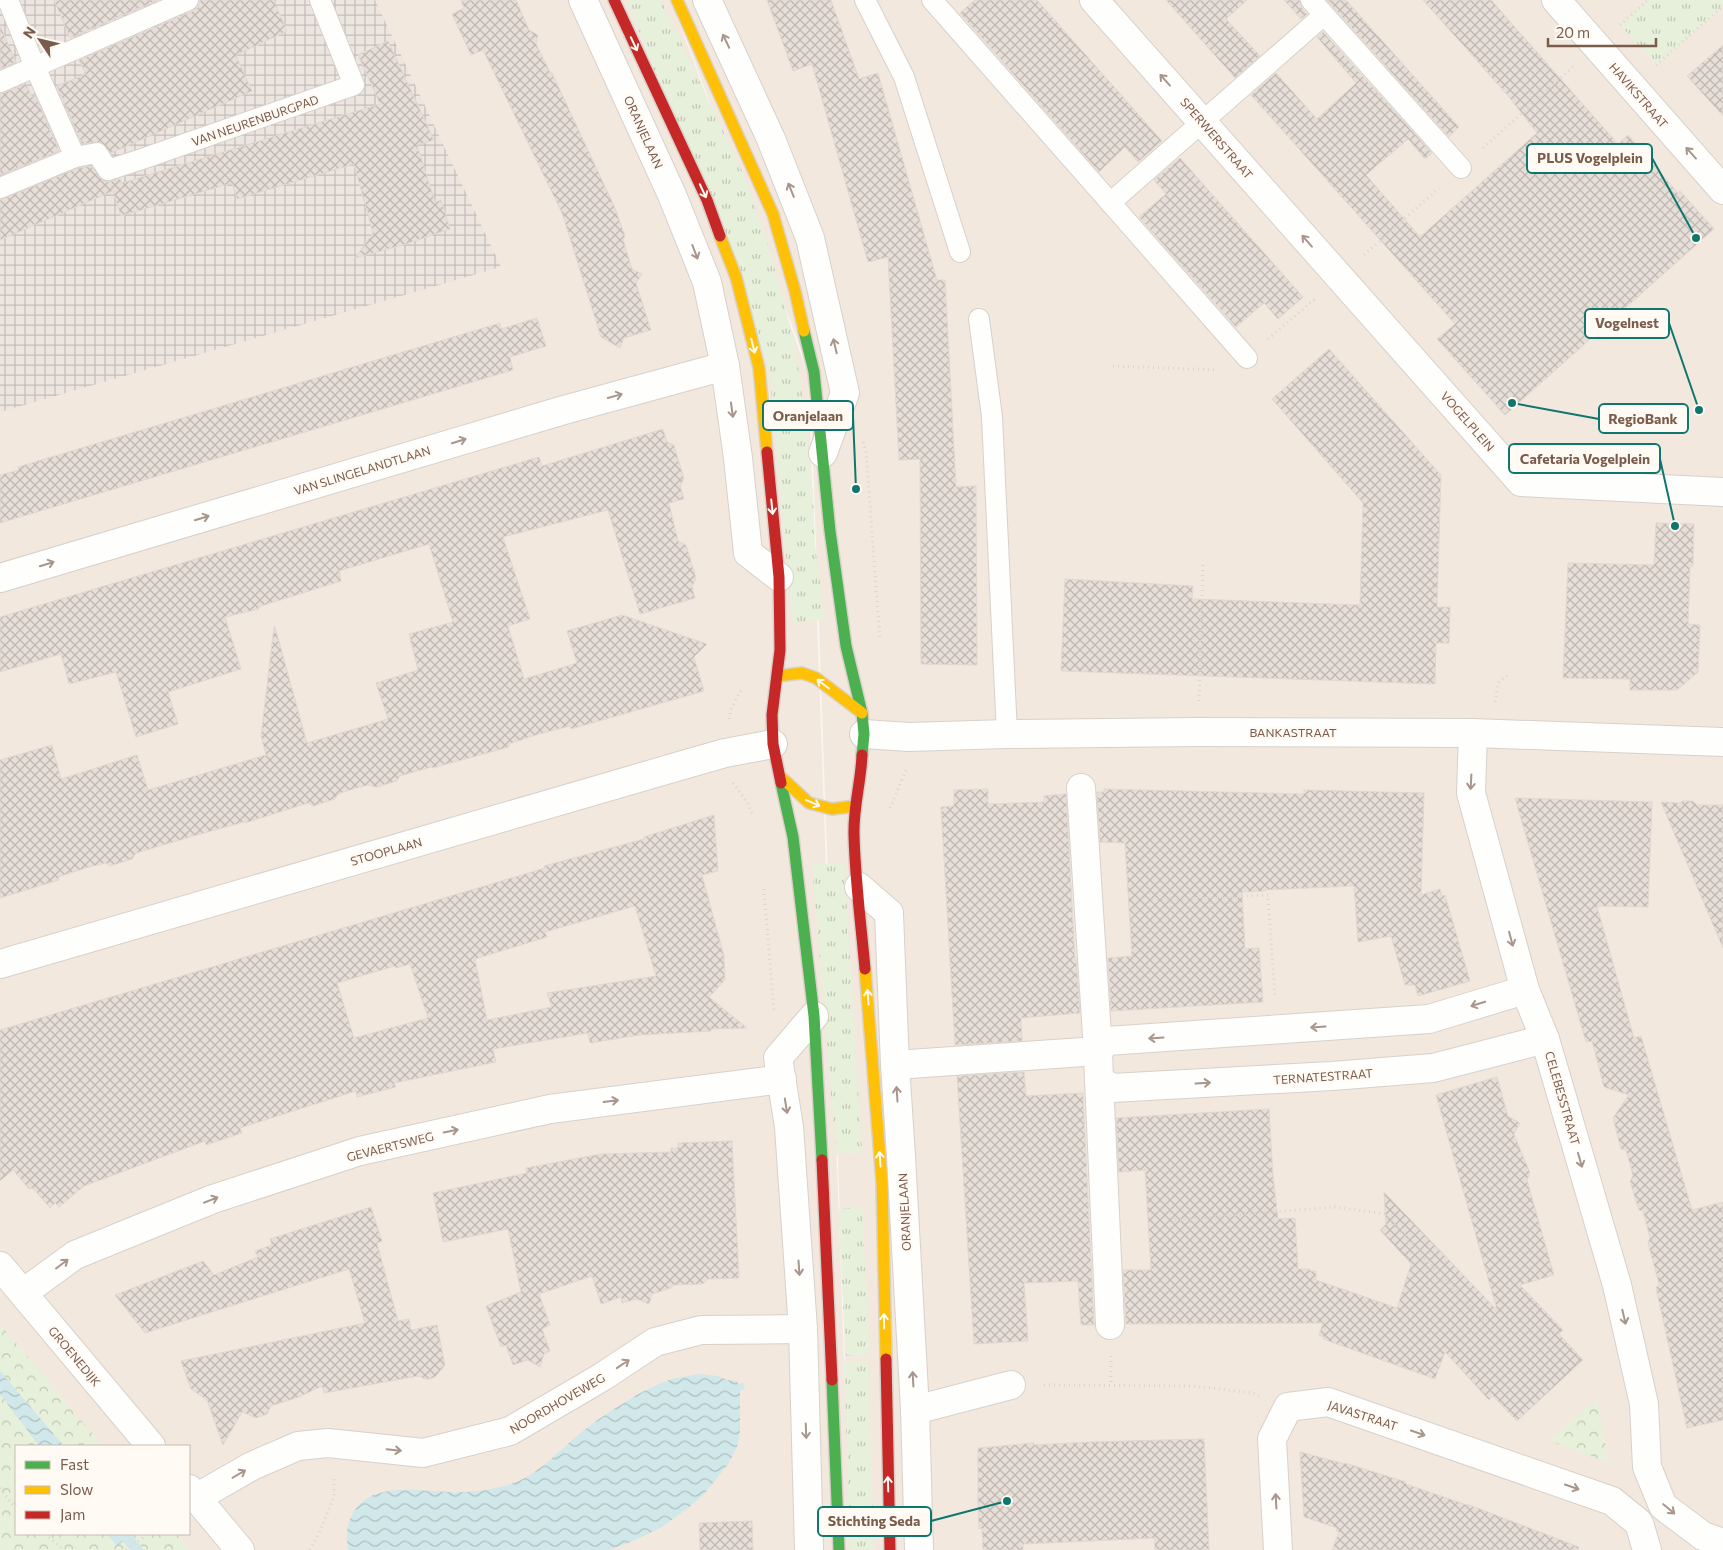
<svg xmlns="http://www.w3.org/2000/svg" width="1723" height="1550" viewBox="0 0 1723 1550" font-family="Commissioner,sans-serif">
  <style>
    .residential { fill: #f2e8de; fill-rule: evenodd }
    .industrial { fill: url(#industrial-grid) }
    .grass { fill: url(#grass-tufts) }
    .park { fill: url(#park-crowns) }
    .water { fill: url(#water-waves) }
    .lines { fill: none; stroke-linecap: round; stroke-linejoin: round }
    .stream { stroke: #d0e8ea; stroke-width: 11 }
    .building { fill: url(#building-cross-hatch); stroke: #e2d8d2; fill-rule: evenodd }
    .lane-casing { stroke: #d7d1cb; stroke-width: 22 }
    .street-casing { stroke: #d7d1cb; stroke-width: 30 }
    .fast-casing { stroke: #d9d2cb; stroke-width: 14 }
    .slow-casing { stroke: #d9d2cb; stroke-width: 14 }
    .jam-casing { stroke: #d9d2cb; stroke-width: 14 }
    .path { stroke: #dcd5d0; stroke-width: 3; stroke-dasharray: 1 4; stroke-linecap: butt }
    .lane { stroke: #fefefd; stroke-width: 20 }
    .street { stroke: #fefefd; stroke-width: 28 }
    .fast { stroke: #4caf50; stroke-width: 11 }
    .slow { stroke: #ffc107; stroke-width: 11 }
    .jam { stroke: #c62828; stroke-width: 11 }
    .oneway { stroke: #a8958b }
    .oneway2 { stroke: #fffaf3 }
    .labels { text-anchor: middle; dominant-baseline: central; stroke-width: 4.5; stroke-linejoin: round; paint-order: stroke }
    .street-label { font-size: 12px; fill: #7a5c4d; stroke: #fffaf3 }
    .leader { fill: none; stroke: #0f766e; stroke-width: 2 }
    .callout-dot { fill: #0f766e; stroke: #fffaf3; stroke-width: 2 }
    .callout { fill: #fffaf3; stroke: #0f766e; stroke-width: 2 }
    .callout-label { font-size: 14px; text-anchor: middle; font-weight: bold; fill: #7a5c4d }
  </style>
  <defs>
    <pattern id="industrial-grid" width="8" height="8" patternUnits="userSpaceOnUse" patternTransform="scale(1.25)"><rect width="8" height="8" fill="#ede5e0"/><path d="M0 4h8M4 0v8" fill="none" stroke="#c5bdb8"/></pattern>
    <pattern id="grass-tufts" width="24" height="20" patternUnits="userSpaceOnUse" patternTransform="scale(1.25)"><rect width="24" height="20" fill="#e7f0db"/><path d="M3 7l-1-3M5 7V3M7 7l1-3M15 17l-1-3M17 17v-4M19 17l1-3" fill="none" stroke="#c0c6b4"/></pattern>
    <pattern id="park-crowns" width="20" height="18" patternUnits="userSpaceOnUse" patternTransform="scale(1.25)"><rect width="20" height="18" fill="#e7f0db"/><path d="M2 6a3 3 0 1 1 6 0M12 15a3 3 0 1 1 6 0" fill="none" stroke="#c0c6b4"/></pattern>
    <pattern id="water-waves" width="16" height="10" patternUnits="userSpaceOnUse" patternTransform="scale(1.25)"><rect width="16" height="10" fill="#d0e8ea"/><path d="M0 5q4-4 8 0t8 0" fill="none" stroke="#aebfc0"/></pattern>
    <pattern id="building-cross-hatch" width="8" height="8" patternUnits="userSpaceOnUse" patternTransform="scale(1.25)"><rect width="8" height="8" fill="#e6ded7"/><path d="M0 0l8 8M0 8l8-8" fill="none" stroke="#bfb7b1"/></pattern>
  </defs>
  <rect width="100%" height="100%" fill="#f9f5f0"/>
  <g class="residential">
    <path d="M0,0H671L808,374L851,1550H0ZM16,1446H189V1534H16Z"/>
    <path d="M672,0H1723V1550H852L810,374Z"/>
  </g>
  <path class="industrial" d="M0,0H375L501,267L0,412Z"/>
  <g class="grass">
    <path d="M627,0H661L742,171L763,229L782,294L794,342L801,387L813,493L815,546L825,620L794,623L792,620L769,368Z"/>
    <path d="M1648,0H1723V6L1657,65L1620,25Z"/>
    <path d="M844,862L862,1154H836L812,865Z"/>
    <path d="M862,1207L870,1354L846,1356L838,1209Z"/>
    <path d="M844,1361H868L874,1550H850Z"/>
  </g>
  <g class="park">
    <path d="M0,1324L103,1446H16V1534H177L190,1550H0Z"/>
    <path d="M1597,1399L1609,1463L1550,1441Z"/>
  </g>
  <g class="water">
    <path d="M0,1371L64,1446H39L0,1394Z"/>
    <path d="M699,1374L718,1376L727,1380L737,1381L738,1384L743,1383L745,1388L740,1391V1431L737,1447L729,1463L705,1493L692,1505L662,1527L631,1542L609,1550H348C346,1537 346,1525 353,1513C373,1480 419,1492 451,1492C469,1493 487,1490 504,1486C536,1478 554,1455 578,1435C600,1417 642,1389 669,1380C678,1377 689,1376 699,1374Z"/>
    <path d="M107,1534H132L117,1546Z"/>
  </g>
  <g class="lines">
    <path class="stream" d="M124,1534L137,1550"/>
  </g>
  <g class="building">
    <path d="M54,0H158L70,38Z"/>
    <path d="M200,0H274L287,31L236,55L252,91L111,153L101,142L82,144L57,86L86,74L79,60L193,11L198,7Z"/>
    <path d="M461,0H516L529,30L538,35L536,44L550,72L552,73L615,208L625,236L623,239L632,269L642,274L636,283L651,330L624,338L620,348L601,337L562,213L483,50L471,55L452,14L464,8Z"/>
    <path d="M767,0H831L859,79L878,73L937,280H945L956,487L976,486L977,665L921,664L920,459L899,460L888,257L868,262L812,64L793,71Z"/>
    <path d="M975,0H1037L1162,141L1138,162L1125,147L1099,172L960,13Z"/>
    <path d="M1166,0H1247L1226,19L1260,56L1235,78Z"/>
    <path d="M1284,0H1299L1302,8L1307,14L1301,19Z"/>
    <path d="M1327,0H1346L1459,127L1449,137Z"/>
    <path d="M1423,0H1491L1618,144L1628,135L1678,193L1680,191L1714,229L1505,415L1437,339L1455,324L1251,95L1276,73L1317,119L1356,83L1317,37L1323,32L1432,153L1425,159L1408,139L1366,175L1420,237L1537,133L1509,97Z"/>
    <path d="M0,25L16,62L0,69Z"/>
    <path d="M388,41L434,140L417,145L435,202L441,200L450,229L403,245L355,258L373,233L354,164L237,199L232,183L121,216L113,191L0,240V200L78,168L91,166L102,180L107,182L120,179L122,183L380,104L358,55Z"/>
    <path d="M1723,45V116L1687,76Z"/>
    <path d="M26,84L32,97L35,95L59,151L0,175V94Z"/>
    <path d="M1180,158L1303,297L1278,319L1264,303L1236,327L1139,217L1166,194L1154,180Z"/>
    <path d="M537,318L546,346L510,357L513,370L0,523V475L19,470L18,467L500,323L501,329Z"/>
    <path d="M1329,349L1441,475L1437,607H1450L1449,643H1436L1435,684L1061,671L1065,579L1193,586L1192,599L1360,605L1363,503L1272,399Z"/>
    <path d="M663,429L667,442L674,445L684,479L680,486L684,499L669,503L678,541L686,545L696,578L692,587L695,598L640,614L608,510L503,537L530,619L508,626L524,679L577,663L567,631L622,615L707,644L694,657L704,691L571,729L570,726L539,734L509,744V747L433,768L431,767L400,776L397,781L377,787L368,785L353,789L338,794L335,799L313,806L308,803L245,823L244,822L197,835L136,853L132,859L110,866L106,863L89,867L58,877L59,880L0,898V760L52,745L61,779L137,755L148,790L266,755L261,736L274,627H275L307,743L388,719L376,683L418,670L409,634L453,622L429,544L339,571L341,581L258,607L259,609L225,617L241,669L168,692L178,724L136,737L116,672L69,684L61,654L0,672V617L539,457L542,466Z"/>
    <path d="M1656,523L1694,524L1693,566H1690L1688,624L1700,625L1698,672L1677,690H1630V679L1563,678L1568,563L1654,565Z"/>
    <path d="M988,789V804L1044,802V796L1066,794L1075,960H1076L1080,1013L1021,1018L1022,1041L955,1045L941,807L954,806V790Z"/>
    <path d="M1104,789L1304,794V790L1424,793L1421,895L1440,889L1442,896L1445,895L1470,981L1418,996L1415,985H1405L1391,936L1358,942L1354,886L1265,890V891L1242,892L1245,949L1259,948L1263,1002L1111,1011L1108,958L1132,956L1125,843L1100,842L1097,792H1104Z"/>
    <path d="M1515,798L1652,802L1648,907L1597,906L1634,1038L1641,1036L1692,1210L1723,1202V1420L1687,1428L1656,1288L1659,1284L1648,1243L1650,1238L1643,1211L1639,1210L1635,1198L1630,1181L1633,1176L1630,1164L1626,1150L1621,1149L1613,1118L1629,1095L1604,1087L1592,1041L1586,1042Z"/>
    <path d="M1683,801H1693L1697,805H1723V948L1661,802L1679,803Z"/>
    <path d="M714,815L718,871L702,875L724,956L725,980L709,997L747,1028L711,1029V1031L639,1035L590,1043L588,1033L493,1049L496,1062L394,1083L396,1087L357,1097L356,1091L240,1128L242,1133L206,1145L205,1141L84,1186L59,1207L55,1203L50,1208L33,1188L29,1189L13,1170L0,1181V1030L545,868L544,866L644,839V837ZM635,906L656,976L547,993L552,1007L487,1020L475,959L547,937L545,932ZM410,964L428,1018L354,1038L337,983L395,966L396,968Z"/>
    <path d="M1024,1072L1026,1096L1083,1093L1094,1325H1081L1078,1281L1024,1283L1028,1341L974,1344L957,1076Z"/>
    <path d="M1497,1077L1508,1116L1520,1123L1514,1134L1530,1173L1527,1180L1554,1275L1520,1285L1563,1330L1559,1334L1583,1360L1517,1421L1493,1396L1489,1400L1445,1352L1435,1379L1323,1339L1324,1337L1319,1335L1323,1323L1126,1324L1123,1270H1151L1145,1170L1119,1172L1116,1118L1269,1109L1273,1176L1278,1219L1295,1218L1298,1269H1310V1271H1316V1280L1397,1308L1411,1264L1380,1230L1386,1224L1384,1192L1497,1310L1436,1095Z"/>
    <path d="M732,1141L739,1278L708,1279L703,1284L673,1285L671,1288L652,1294L649,1304L637,1299L622,1303L621,1297L601,1304L592,1276L539,1294L550,1325L542,1329L550,1351L544,1354L540,1367L528,1360L513,1365L506,1345L501,1347L486,1306L521,1292L508,1229L443,1242L433,1193L527,1173L526,1168L601,1154L671,1152V1148H678V1143Z"/>
    <path d="M371,1207L382,1241L377,1243L398,1321L409,1319L411,1330L437,1325L445,1365L436,1376L431,1379H425L418,1376L324,1393L322,1386L299,1397L271,1406L267,1414L256,1418L242,1412L223,1445L207,1400L191,1389L181,1361L365,1323L349,1269L145,1333L115,1295L203,1261L214,1275L258,1257L255,1251L272,1245L270,1239Z"/>
    <path d="M1204,1439L1209,1550H1155L1154,1538L1023,1544V1550H983L982,1528L979,1529L978,1504V1448L1034,1443V1445L1090,1442Z"/>
    <path d="M1300,1452L1345,1464V1463L1406,1482V1484L1467,1505V1504L1579,1547L1578,1550H1332L1339,1532L1336,1531L1337,1528L1304,1517Z"/>
    <path d="M752,1521L753,1550H700L699,1523Z"/>
  </g>
  <g class="lines">
    <defs>
      <g id="lane">
        <path d="M8,0L35,67L75,157L97,153L108,170L142,159L354,85L320,0"/>
        <path d="M865,0L904,77L960,252"/>
        <path d="M932,0L1247,358"/>
        <path d="M1311,0L1461,168"/>
        <path d="M0,82L188,0"/>
        <path d="M0,188L75,157"/>
        <path d="M1110,203L1324,15"/>
        <path d="M979,319L992,417L1007,734"/>
      </g>
      <g id="street">
        <path d="M583,0L672,195L707,282L725,366L738,458L748,553L779,577"/>
        <path d="M707,0L771,139L810,238L845,393L823,453"/>
        <path d="M1094,0L1521,482L1723,492"/>
        <path d="M1556,0L1723,190"/>
        <path d="M0,578L564,410L725,366"/>
        <path d="M1473,733L1471,793L1525,990L1545,1039L1617,1285L1644,1404L1647,1467L1663,1506L1703,1536L1723,1543"/>
        <path d="M864,734L909,737L1007,734L1198,732L1473,733L1723,742"/>
        <path d="M859,887L889,913L895,1065L901,1156L915,1410L919,1550"/>
        <path d="M0,964L683,765L725,753L773,744"/>
        <path d="M1525,990L1429,1019L1107,1041L1098,1051L1099,1080L1112,1088L1332,1076L1433,1068L1545,1039"/>
        <path d="M895,1065L1098,1051L1081,788"/>
        <path d="M1099,1080L1110,1325"/>
        <path d="M0,1266L151,1446"/>
        <path d="M23,1293L75,1255L213,1199L360,1151L550,1109L782,1079"/>
        <path d="M915,1410L1011,1385"/>
        <path d="M189,1489L240,1550"/>
        <path d="M196,1498L252,1466L298,1446L328,1443L423,1453L510,1431L602,1377L655,1342L701,1330L803,1329"/>
        <path d="M809,1550L803,1329L789,1127L778,1058L814,1016"/>
        <path d="M1278,1550L1272,1439L1288,1407L1328,1402L1612,1501L1639,1523L1647,1550"/>
      </g>
      <g id="fast">
        <path d="M804,331L814,372L830,531L846,646L862,713L864,734L862,755"/>
        <path d="M781,783L793,837L814,1016L822,1160"/>
        <path d="M832,1380L839,1550"/>
      </g>
      <g id="slow">
        <path d="M677,0L773,214L795,291L804,331"/>
        <path d="M720,236L736,277L759,368L767,452"/>
        <path d="M777,676L802,673L816,678L862,713"/>
        <path d="M780,776L809,803L832,809L855,806"/>
        <path d="M865,969L882,1182L886,1359"/>
      </g>
      <g id="jam">
        <path d="M614,0L707,200L720,236"/>
        <path d="M767,452L779,577L780,650L772,715L773,744L781,783"/>
        <path d="M862,755C861,782 853,808 854,835C855,879 861,924 865,969"/>
        <path d="M822,1160L832,1380"/>
        <path d="M886,1359L890,1550"/>
      </g>
    </defs>
    <use href="#lane" class="lane-casing"/>
    <use href="#street" class="street-casing"/>
    <use href="#fast" class="fast-casing"/>
    <use href="#slow" class="slow-casing"/>
    <use href="#jam" class="jam-casing"/>
    <g class="path">
      <path d="M1620,25L1648,0"/>
      <path d="M1656,65L1723,6"/>
      <path d="M1483,148L1573,67"/>
      <path d="M1364,255L1439,188"/>
      <path d="M1268,339L1316,298"/>
      <path d="M1113,366L1218,370"/>
      <path d="M863,442L866,451L880,640"/>
      <path d="M1199,701L1203,561"/>
      <path d="M1495,702L1498,683L1510,673"/>
      <path d="M729,719L731,709L741,690"/>
      <path d="M733,783L748,803L753,816"/>
      <path d="M890,808L906,770"/>
      <path d="M764,889L774,1012"/>
      <path d="M1152,901L1268,895L1275,998"/>
      <path d="M1175,1220L1335,1207L1385,1214L1485,1323"/>
      <path d="M1111,1356V1385"/>
      <path d="M1044,1385L1193,1386L1253,1393L1259,1396"/>
      <path d="M0,1488L16,1509"/>
      <path d="M45,1534L64,1550"/>
      <path d="M126,1550L148,1534"/>
      <path d="M310,1550L320,1531L334,1497V1476"/>
    </g>
    <use href="#lane" class="lane"/>
    <use href="#street" class="street"/>
    <use href="#fast" class="fast"/>
    <use href="#slow" class="slow"/>
    <use href="#jam" class="jam"/>
  </g>
  <defs><path id="oneway-shaft" d="M-6 0H5M1.5-3L5.5 0L1.5 3" fill="none" stroke-width="1.6" stroke-linecap="round" stroke-linejoin="round" transform="scale(1.25)"/></defs>
  <g class="oneway">
    <use href="#oneway-shaft" transform="translate(726 41) rotate(-115)"/>
    <use href="#oneway-shaft" transform="translate(1165 80) rotate(-132)"/>
    <use href="#oneway-shaft" transform="translate(1691 153) rotate(-132)"/>
    <use href="#oneway-shaft" transform="translate(791 190) rotate(-112)"/>
    <use href="#oneway-shaft" transform="translate(1307 241) rotate(-131)"/>
    <use href="#oneway-shaft" transform="translate(695 252) rotate(69)"/>
    <use href="#oneway-shaft" transform="translate(835 346) rotate(-103)"/>
    <use href="#oneway-shaft" transform="translate(615 396) rotate(-15)"/>
    <use href="#oneway-shaft" transform="translate(732 410) rotate(82)"/>
    <use href="#oneway-shaft" transform="translate(459 441) rotate(-17)"/>
    <use href="#oneway-shaft" transform="translate(202 518) rotate(-17)"/>
    <use href="#oneway-shaft" transform="translate(47 564) rotate(-17)"/>
    <use href="#oneway-shaft" transform="translate(1471 782) rotate(93)"/>
    <use href="#oneway-shaft" transform="translate(1511 939) rotate(75)"/>
    <use href="#oneway-shaft" transform="translate(1478 1004) rotate(163)"/>
    <use href="#oneway-shaft" transform="translate(1318 1027) rotate(176)"/>
    <use href="#oneway-shaft" transform="translate(1156 1038) rotate(176)"/>
    <use href="#oneway-shaft" transform="translate(1203 1083) rotate(-3)"/>
    <use href="#oneway-shaft" transform="translate(897 1094) rotate(-94)"/>
    <use href="#oneway-shaft" transform="translate(611 1101) rotate(-7)"/>
    <use href="#oneway-shaft" transform="translate(786 1106) rotate(81)"/>
    <use href="#oneway-shaft" transform="translate(451 1131) rotate(-12)"/>
    <use href="#oneway-shaft" transform="translate(1580 1160) rotate(74)"/>
    <use href="#oneway-shaft" transform="translate(211 1200) rotate(-21)"/>
    <use href="#oneway-shaft" transform="translate(62 1264) rotate(-37)"/>
    <use href="#oneway-shaft" transform="translate(799 1268) rotate(86)"/>
    <use href="#oneway-shaft" transform="translate(1624 1317) rotate(77)"/>
    <use href="#oneway-shaft" transform="translate(623 1364) rotate(-34)"/>
    <use href="#oneway-shaft" transform="translate(913 1379) rotate(-93)"/>
    <use href="#oneway-shaft" transform="translate(806 1431) rotate(88)"/>
    <use href="#oneway-shaft" transform="translate(1418 1433) rotate(19)"/>
    <use href="#oneway-shaft" transform="translate(394 1450) rotate(6)"/>
    <use href="#oneway-shaft" transform="translate(239 1474) rotate(-30)"/>
    <use href="#oneway-shaft" transform="translate(1572 1487) rotate(19)"/>
    <use href="#oneway-shaft" transform="translate(1276 1501) rotate(-93)"/>
    <use href="#oneway-shaft" transform="translate(1669 1509) rotate(40)"/>
  </g>
  <g class="oneway2">
    <use href="#oneway-shaft" transform="translate(634 44) rotate(65)"/>
    <use href="#oneway-shaft" transform="translate(703 191) rotate(65)"/>
    <use href="#oneway-shaft" transform="translate(753 346) rotate(76)"/>
    <use href="#oneway-shaft" transform="translate(772 507) rotate(84)"/>
    <use href="#oneway-shaft" transform="translate(823 684) rotate(-143)"/>
    <use href="#oneway-shaft" transform="translate(813 803) rotate(23)"/>
    <use href="#oneway-shaft" transform="translate(868 997) rotate(-94)"/>
    <use href="#oneway-shaft" transform="translate(880 1159) rotate(-94)"/>
    <use href="#oneway-shaft" transform="translate(884 1321) rotate(-91)"/>
    <use href="#oneway-shaft" transform="translate(888 1484) rotate(-92)"/>
  </g>
  <g class="labels">
    <g class="street-label">
      <text transform="translate(1639 95) rotate(49)">HAVIKSTRAAT</text>
      <text transform="translate(255 120) rotate(-19)">VAN NEURENBURGPAD</text>
      <text transform="translate(644 132) rotate(66)">ORANJELAAN</text>
      <text transform="translate(1217 138) rotate(49)">SPERWERSTRAAT</text>
      <text transform="translate(1468 421) rotate(49)">VOGELPLEIN</text>
      <text transform="translate(362 470) rotate(-17)">VAN SLINGELANDTLAAN</text>
      <text x="1293" y="732">BANKASTRAAT</text>
      <text transform="translate(386 851) rotate(-16)">STOOPLAAN</text>
      <text transform="translate(1323 1076) rotate(-4)">TERNATESTRAAT</text>
      <text transform="translate(1563 1098) rotate(74)">CELEBESSTRAAT</text>
      <text transform="translate(390 1146) rotate(-14)">GEVAERTSWEG</text>
      <text transform="translate(904 1212) rotate(-93)">ORANJELAAN</text>
      <text transform="translate(75 1356) rotate(50)">GROENEDIJK</text>
      <text transform="translate(557 1403) rotate(-30)">NOORDHOVEWEG</text>
      <text transform="translate(1363 1415) rotate(18)">JAVASTRAAT</text>
    </g>
  </g>
  <path class="leader" d="M1696 238L1652 158M1699 410L1669 323M856 489L853 416M1512 403L1599 419M1675 526L1660 459M1007 1501L931 1521"/>
  <g class="callout-dot">
    <circle cx="1696" cy="238" r="5"/>
    <circle cx="1699" cy="410" r="5"/>
    <circle cx="856" cy="489" r="5"/>
    <circle cx="1512" cy="403" r="5"/>
    <circle cx="1675" cy="526" r="5"/>
    <circle cx="1007" cy="1501" r="5"/>
  </g>
  <g class="callout">
    <rect x="1527" y="144" width="125" height="29" rx="5"/>
    <rect x="1585" y="309" width="84" height="29" rx="5"/>
    <rect x="763" y="401" width="90" height="29" rx="5"/>
    <rect x="1599" y="404" width="89" height="29" rx="5"/>
    <rect x="1509" y="444" width="151" height="29" rx="5"/>
    <rect x="818" y="1507" width="113" height="29" rx="5"/>
  </g>
  <g class="callout-label">
    <text x="1590" y="163">PLUS Vogelplein</text>
    <text x="1627" y="328">Vogelnest</text>
    <text x="808" y="421">Oranjelaan</text>
    <text x="1643" y="424">RegioBank</text>
    <text x="1585" y="464">Cafetaria Vogelplein</text>
    <text x="874" y="1526">Stichting Seda</text>
  </g>
  <rect x="15" y="1445" width="175" height="90" fill="#fffaf3" stroke="#cabbb1"/>
  <rect x="25" y="1461" width="25" height="8" fill="#4caf50" stroke="#cabbb1"/>
  <text x="60" y="1470" font-size="15" fill="#7a5c4d">Fast</text>
  <rect x="25" y="1486" width="25" height="8" fill="#ffc107" stroke="#cabbb1"/>
  <text x="60" y="1495" font-size="15" fill="#7a5c4d">Slow</text>
  <rect x="25" y="1511" width="25" height="8" fill="#c62828" stroke="#cabbb1"/>
  <text x="60" y="1520" font-size="15" fill="#7a5c4d">Jam</text>
  <g transform="translate(40 40) rotate(305)" stroke="#fffaf3" stroke-width="4" paint-order="stroke">
  <path d="M0-4L9 19L0 12L-9 19Z" fill="#7a5c4d"/>
  <text y="-8" font-size="14" font-weight="bold" text-anchor="middle" fill="#7a5c4d">N</text>
  </g>
  <path d="M1548 38v8h108v-8" fill="none" stroke="#7a5c4d" stroke-width="2.5"/>
  <text x="1556" y="38" font-size="15" fill="#7a5c4d" stroke="#fffaf3" stroke-width="4" paint-order="stroke">20 m</text>
</svg>
